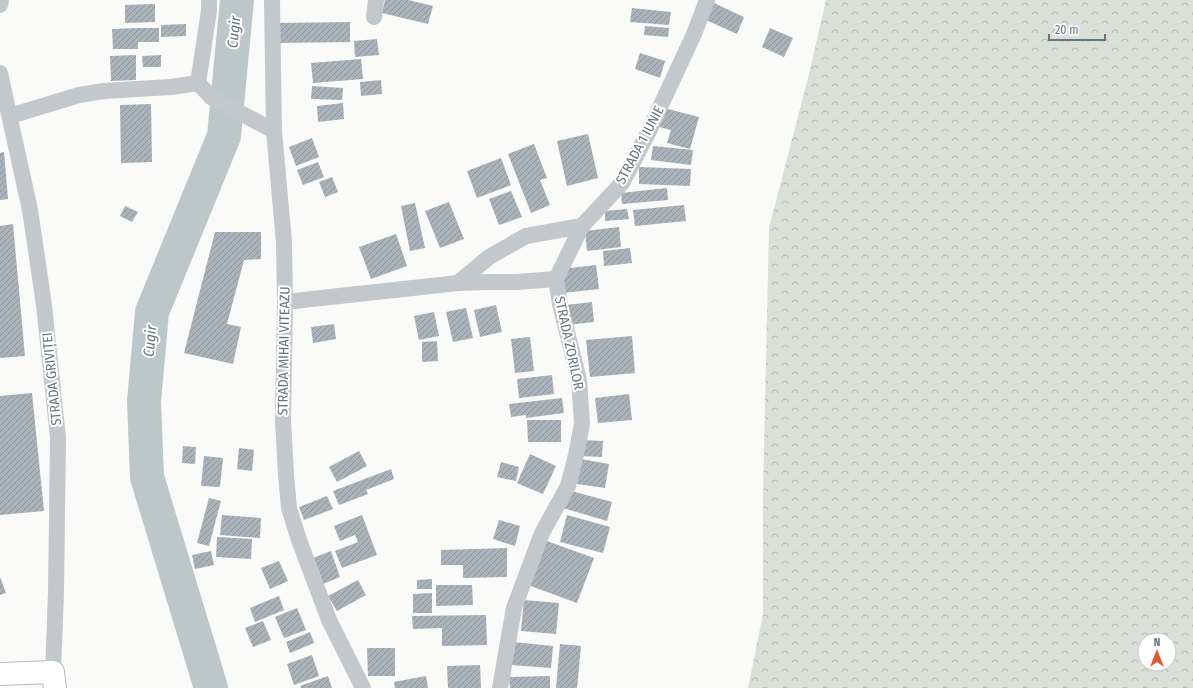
<svg xmlns="http://www.w3.org/2000/svg" width="1193" height="688" viewBox="0 0 1193 688" font-family="'Fira Sans Condensed',sans-serif">
  <style>
    .forest { fill: url(#forest-crowns); fill-rule: evenodd }
    .lines { fill: none; stroke-linecap: round; stroke-linejoin: round }
    .river { stroke: #bbc7cb; stroke-width: 34 }
    .building { fill: url(#building-hatch) }
    .secondary-casing { stroke: #b3babf; stroke-width: 24 }
    .street { stroke: #c3c8cc; stroke-width: 16 }
    .secondary { stroke: #fff; stroke-width: 22 }
    .labels { text-anchor: middle; dominant-baseline: central; stroke-width: 4; stroke-linejoin: round; paint-order: stroke }
    .street-label { font-size: 14px; fill: #657683; stroke: #fff }
    .water-label { font-size: 15px; font-style: italic; fill: #60757c; stroke: #fff }
  </style>
  <defs>
    <pattern id="forest-crowns" width="20" height="18" patternUnits="userSpaceOnUse"><rect width="20" height="18" fill="#dadfd7"/><path d="M2 6a3 3 0 1 1 6 0M12 15a3 3 0 1 1 6 0" fill="none" stroke="#b4b9b4"/></pattern>
    <pattern id="building-hatch" width="6" height="6" patternUnits="userSpaceOnUse"><rect width="6" height="6" fill="#aab3b9"/><path d="M-1 1l2-2M0 6l6-6M5 7l2-2" fill="none" stroke="#8e969c"/></pattern>
  </defs>
  <rect width="100%" height="100%" fill="#fafaf8"/>
  <path class="forest" d="M826,0H1193V688H748L763,614V495L769,228L808,78ZM1145,640H1169V664H1145Z"/>
  <g class="lines">
    <path class="river" d="M211,688L147,477L144,401L152,312L224,136L237,0"/>
  </g>
  <g class="building">
    <path d="M385,0H408L433,6L428,24L382,13Z"/>
    <path d="M714,3L744,17L737,34L706,20Z"/>
    <path d="M155,4V22L125,23V5Z"/>
    <path d="M632,8L671,12L669,25L630,22Z"/>
    <path d="M350,22V42L277,43L276,23Z"/>
    <path d="M186,24V36L161,37V25Z"/>
    <path d="M645,26L669,28L668,37L644,35Z"/>
    <path d="M138,28H159V42H138V49H113L112,29Z"/>
    <path d="M770,28L793,38L784,57L762,47Z"/>
    <path d="M377,39L379,55L355,57L354,41Z"/>
    <path d="M640,53L665,61L660,78L635,69Z"/>
    <path d="M136,55V80L111,81L110,56Z"/>
    <path d="M161,55V67H143L142,56Z"/>
    <path d="M361,59L363,79L313,83L311,63Z"/>
    <path d="M381,80L382,94L361,96L360,82Z"/>
    <path d="M312,86L343,88L342,100L311,99Z"/>
    <path d="M343,103L344,119L318,122L317,106Z"/>
    <path d="M151,104L152,162L121,163L120,105Z"/>
    <path d="M664,108L699,117L690,149L667,143L671,130L659,127Z"/>
    <path d="M588,134L598,178L567,186L557,141Z"/>
    <path d="M312,138L319,157L296,166L289,147Z"/>
    <path d="M534,144L547,178L540,180L550,205L531,213L508,154Z"/>
    <path d="M653,146L693,150L691,165L651,160Z"/>
    <path d="M4,152L8,199L0,200V153Z"/>
    <path d="M501,158L511,185L477,198L467,171Z"/>
    <path d="M318,162L324,177L303,185L297,170Z"/>
    <path d="M639,167L691,169L690,186L639,184Z"/>
    <path d="M332,177L338,192L325,197L319,182Z"/>
    <path d="M667,188L668,200L622,204L621,193Z"/>
    <path d="M511,191L522,217L499,225L489,199Z"/>
    <path d="M449,202L464,239L440,248L425,211Z"/>
    <path d="M415,203L425,248L410,251L401,206Z"/>
    <path d="M684,205L686,221L635,226L633,210Z"/>
    <path d="M125,206L138,212L132,222L120,216Z"/>
    <path d="M627,209L629,219L605,221V211Z"/>
    <path d="M13,224L25,356L0,358V226Z"/>
    <path d="M619,227L621,247L587,251L585,231Z"/>
    <path d="M215,232H261V259L244,260L227,324L241,327L233,364L184,353Z"/>
    <path d="M396,234L407,266L371,279L359,247Z"/>
    <path d="M630,248L632,263L604,266L603,251Z"/>
    <path d="M596,265L599,289L563,293L561,269Z"/>
    <path d="M592,302L594,322L568,325L566,305Z"/>
    <path d="M496,305L502,332L480,337L474,310Z"/>
    <path d="M466,308L473,338L453,342L446,312Z"/>
    <path d="M434,312L439,336L419,340L414,316Z"/>
    <path d="M334,324L336,339L313,343L311,327Z"/>
    <path d="M632,336L635,373L590,377L586,340Z"/>
    <path d="M530,337L534,371L515,373L511,339Z"/>
    <path d="M437,341L438,361L422,362V342Z"/>
    <path d="M552,375L554,394L519,398L517,379Z"/>
    <path d="M32,393L44,511L0,515V396Z"/>
    <path d="M629,394L632,420L598,423L595,398Z"/>
    <path d="M562,398L564,413L526,418V415L511,417L509,404Z"/>
    <path d="M527,420H561V442H528Z"/>
    <path d="M582,440L603,441L602,457L581,456Z"/>
    <path d="M183,446L196,447L195,464L182,463Z"/>
    <path d="M239,448L254,450L252,471L237,469Z"/>
    <path d="M359,451L367,466L337,482L329,467Z"/>
    <path d="M530,454L556,466L543,494L517,483Z"/>
    <path d="M204,456L223,458L220,487L201,486Z"/>
    <path d="M581,459L609,464L605,488L577,484Z"/>
    <path d="M501,462L519,467L516,481L497,477Z"/>
    <path d="M391,469L394,479L366,490L368,494L339,505L333,491Z"/>
    <path d="M568,490L612,502L607,521L563,508Z"/>
    <path d="M327,496L333,509L304,520L299,507Z"/>
    <path d="M209,498L221,501L209,546L197,543Z"/>
    <path d="M222,515L261,518L260,538L220,535Z"/>
    <path d="M362,515L377,555L342,568L335,551L358,542L355,535L340,541L334,526Z"/>
    <path d="M567,515L610,527L603,553L560,542Z"/>
    <path d="M499,520L520,526L515,546L493,539Z"/>
    <path d="M217,537L252,539L251,559L216,557Z"/>
    <path d="M544,540L594,558L577,603L528,585Z"/>
    <path d="M507,548V577L463,578V565H441V550Z"/>
    <path d="M211,551L214,565L195,569L192,555Z"/>
    <path d="M331,551L340,577L318,586L308,560Z"/>
    <path d="M279,561L288,581L270,589L261,568Z"/>
    <path d="M0,577L6,593L0,595Z"/>
    <path d="M432,579V589H417V580Z"/>
    <path d="M358,580L366,595L337,611L328,596Z"/>
    <path d="M436,585H472L473,605L436,606Z"/>
    <path d="M432,593V613H413V594Z"/>
    <path d="M279,596L284,610L255,622L250,608Z"/>
    <path d="M524,600L559,603L556,634L521,631Z"/>
    <path d="M297,608L306,630L284,638L275,617Z"/>
    <path d="M486,615L487,645L442,646V628L413,629L412,616Z"/>
    <path d="M263,621L271,640L253,647L245,628Z"/>
    <path d="M310,632L314,643L290,653L286,642Z"/>
    <path d="M513,642L553,646L551,668L511,665Z"/>
    <path d="M560,644L581,646L577,688H556Z"/>
    <path d="M367,648H395V676H368Z"/>
    <path d="M312,655L319,676L294,685L287,664Z"/>
    <path d="M480,665L481,688H448L447,666Z"/>
    <path d="M328,676L332,688H301L300,686Z"/>
    <path d="M426,676L428,688H395L394,682Z"/>
    <path d="M550,676V688H510L509,677Z"/>
  </g>
  <g class="lines">
    <defs>
      <path id="secondary" d="M0,674L53,672L55,688"/>
    </defs>
    <use href="#secondary" class="secondary-casing"/>
    <g class="street">
      <path d="M272,0L274,131L284,242L285,302L283,420L286,475L289,508L299,540L329,620L363,688"/>
      <path d="M0,5L1,0"/>
      <path d="M374,17L376,0"/>
      <path d="M0,73L30,210L44,305L58,438L56,593L53,672"/>
      <path d="M198,83L211,97L274,131"/>
      <path d="M198,83L209,11V0"/>
      <path d="M10,116L79,95L104,91L171,87L198,83"/>
      <path d="M556,279L582,226L622,183L649,131L694,34L707,0"/>
      <path d="M458,283L489,257L526,236L582,226"/>
      <path d="M285,302L458,283L488,282H517L556,279"/>
      <path d="M500,688L514,608L542,533L568,486L576,455L582,424L579,380L560,304L556,279"/>
    </g>
    <use href="#secondary" class="secondary"/>
  </g>
  <g class="labels">
    <g class="street-label">
      <text transform="translate(640 145) rotate(-62)">STRADA 1 IUNIE</text>
      <text transform="translate(569 343) rotate(78)">STRADA ZORILOR</text>
      <text transform="translate(284 351) rotate(-89)">STRADA MIHAI VITEAZU</text>
      <text transform="translate(52 379) rotate(-96)">STRADA GRIVIȚEI</text>
    </g>
    <g class="water-label">
      <text transform="translate(234 32) rotate(-84)">Cugir</text>
      <text transform="translate(150 341) rotate(-85)">Cugir</text>
    </g>
  </g>
  <g transform="translate(1157 652)"><circle r="19" fill="#ffffff" stroke="#c1c8cd"/>
  <path d="M0-3L7 15L0 10L-7 15Z" fill="#e4572e"/>
  <text y="-6" font-size="11" font-weight="bold" text-anchor="middle" fill="#657683">N</text>
  </g>
  <path d="M1049 34v6h56v-6" fill="none" stroke="#657683" stroke-width="2"/>
  <text x="1055" y="34" font-size="12" fill="#657683" stroke="#ffffff" stroke-width="3" paint-order="stroke">20 m</text>
</svg>
